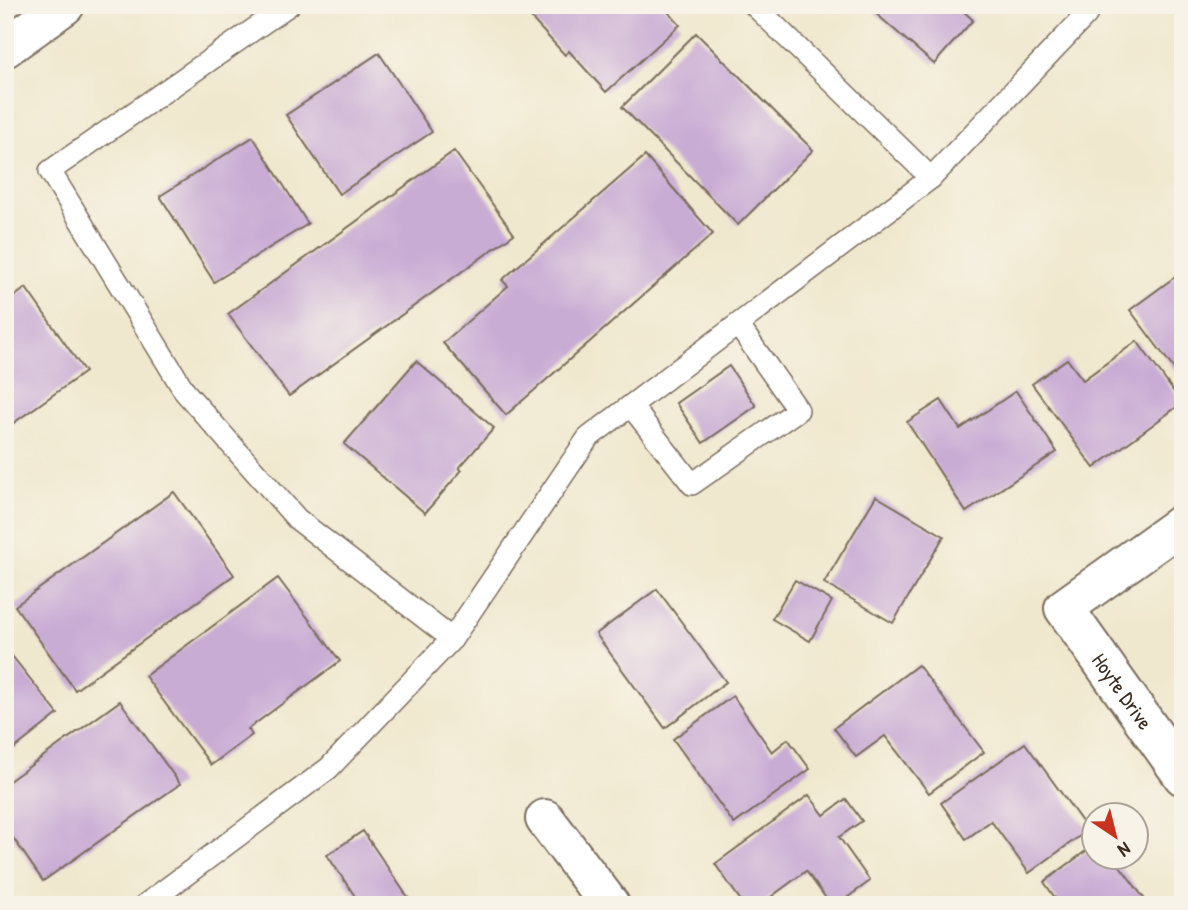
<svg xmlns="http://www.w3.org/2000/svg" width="1188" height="910" viewBox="0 0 1188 910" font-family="'Patrick Hand',sans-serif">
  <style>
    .building { fill: #c9acd4 }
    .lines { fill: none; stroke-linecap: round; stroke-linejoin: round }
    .lane-casing { stroke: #7a6c5c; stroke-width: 24 }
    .street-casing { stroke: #7a6c5c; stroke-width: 42 }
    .lane { stroke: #fff; stroke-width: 21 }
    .street { stroke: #fff; stroke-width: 38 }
    .labels { text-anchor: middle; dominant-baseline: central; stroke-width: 5; stroke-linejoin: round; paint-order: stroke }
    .street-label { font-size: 21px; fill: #3b2a1e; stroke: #f7f3e8 }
  </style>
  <rect width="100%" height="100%" fill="#f7f3e8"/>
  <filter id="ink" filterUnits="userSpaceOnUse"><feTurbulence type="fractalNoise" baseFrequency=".0143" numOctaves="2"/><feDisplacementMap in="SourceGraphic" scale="14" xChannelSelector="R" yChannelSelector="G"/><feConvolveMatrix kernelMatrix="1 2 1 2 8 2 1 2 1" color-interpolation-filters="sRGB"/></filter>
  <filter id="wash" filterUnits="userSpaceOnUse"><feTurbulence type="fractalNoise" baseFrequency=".00686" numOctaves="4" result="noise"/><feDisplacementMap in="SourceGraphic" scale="28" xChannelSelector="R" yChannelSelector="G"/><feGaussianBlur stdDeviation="1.57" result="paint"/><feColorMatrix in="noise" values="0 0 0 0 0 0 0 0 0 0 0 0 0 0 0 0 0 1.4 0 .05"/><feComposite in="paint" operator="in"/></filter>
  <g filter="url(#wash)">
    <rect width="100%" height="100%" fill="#f0e8ce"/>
    <g id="blocks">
      <g class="building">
        <path d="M519,5H662L680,25L606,92L569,51L565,55Z"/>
        <path d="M866,5H962L960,8L973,20L934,64Z"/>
        <path d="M696,33L813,150L738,225L622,107Z"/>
        <path d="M379,53L432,132L339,194L286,115Z"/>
        <path d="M253,137L308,224L214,282L160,196Z"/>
        <path d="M454,151L514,234L289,396L228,314Z"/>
        <path d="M645,156L713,234L506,415L443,343L508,286L502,280Z"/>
        <path d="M1183,271V381L1130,310Z"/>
        <path d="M26,288L85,372L5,429V303Z"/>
        <path d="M1137,341L1182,403L1094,468L1032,384L1067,359L1083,380Z"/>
        <path d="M416,361L494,428L459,468L462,470L425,513L344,444Z"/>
        <path d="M729,366L756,406L703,443L676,403Z"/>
        <path d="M1016,391L1057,452L966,512L907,422L941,400L960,429Z"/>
        <path d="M174,492L234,575L75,690L15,606Z"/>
        <path d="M876,496L944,536L893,623L824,583Z"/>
        <path d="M278,578L340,661L248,729L252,735L211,765L145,676Z"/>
        <path d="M795,580L832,601L810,641L772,619Z"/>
        <path d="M657,589L726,682L665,728L596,634Z"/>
        <path d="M5,647L58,714L5,756Z"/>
        <path d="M918,665L984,752L929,793L885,736L856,757L834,728Z"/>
        <path d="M733,696L772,752L788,739L810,769L734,824L673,739Z"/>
        <path d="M120,701L180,784L43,881L5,826V784Z"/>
        <path d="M1025,743L1088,830L1029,873L991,821L966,839L941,803Z"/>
        <path d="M809,795L824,815L846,799L862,821L839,837L870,881L837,905H831L806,871L760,905H744L715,864Z"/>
        <path d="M363,831L413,905H361L327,855Z"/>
        <path d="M1094,845V858H1114L1149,905H1060L1044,882Z"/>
      </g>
    </g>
  </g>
  <g filter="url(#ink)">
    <use href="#blocks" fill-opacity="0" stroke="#7a6c5c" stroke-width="2"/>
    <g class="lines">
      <defs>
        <g id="lane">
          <path d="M289,5L50,171L185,392L297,519L452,639"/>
          <path d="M754,5L931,178"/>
          <path d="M631,406L692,484L798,410L738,325"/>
          <path d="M145,905L329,768L452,639L588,438L931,178L1086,15L1092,5"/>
        </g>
        <g id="street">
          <path d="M5,48L65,5"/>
          <path id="s1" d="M1183,523L1064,608L1183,776"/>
          <path d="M545,819L610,905"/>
        </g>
      </defs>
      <use href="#lane" class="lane-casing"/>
      <use href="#street" class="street-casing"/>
      <use href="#lane" class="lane"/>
      <use href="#street" class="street"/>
    </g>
  </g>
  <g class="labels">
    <g class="street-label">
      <text stroke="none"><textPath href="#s1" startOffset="248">Hoyte Drive</textPath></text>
    </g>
  </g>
  <rect width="1188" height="910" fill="none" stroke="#f7f3e8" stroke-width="28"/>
  <g transform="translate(1115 836) rotate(145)"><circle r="33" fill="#f7f3e8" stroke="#aca397" stroke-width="2"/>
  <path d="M0-5L12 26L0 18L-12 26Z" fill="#c8321e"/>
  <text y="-10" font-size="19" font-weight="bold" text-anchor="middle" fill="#3b2a1e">N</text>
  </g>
</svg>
